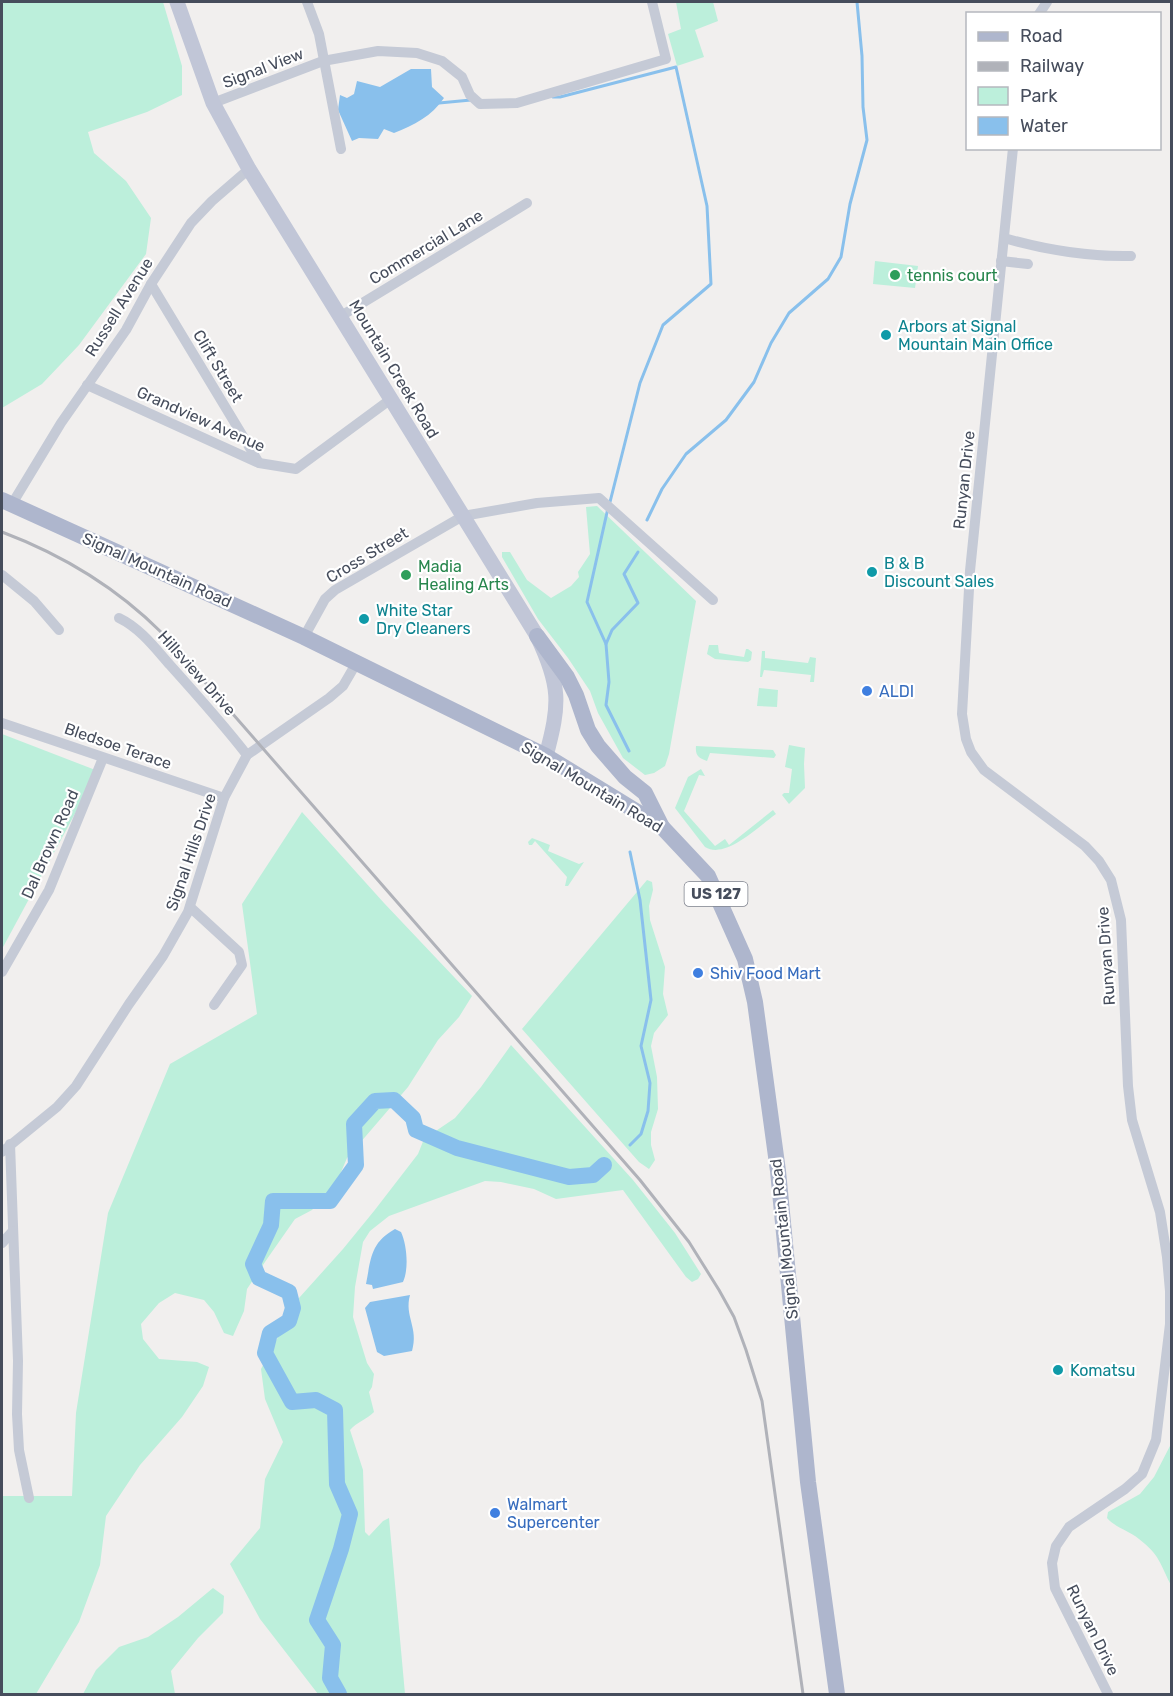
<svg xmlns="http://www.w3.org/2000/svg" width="1173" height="1696" viewBox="0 0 1173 1696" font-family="Rubik,sans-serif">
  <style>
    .green { fill: #bcefdb }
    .water { fill: #89c0ec }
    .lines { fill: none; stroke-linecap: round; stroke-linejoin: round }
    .stream { stroke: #89c0ec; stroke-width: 3 }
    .river { stroke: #89c0ec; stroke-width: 16 }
    .street { stroke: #c5cad6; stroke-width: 10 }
    .secondary { stroke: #c1c6d7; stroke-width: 15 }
    .primary { stroke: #aeb6cd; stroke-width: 16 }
    .rail { stroke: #b0b2b9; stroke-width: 3 }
    .leisure-dot { fill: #2e9e5b; stroke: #fff; stroke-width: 2 }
    .culture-dot { fill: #0f9aa8; stroke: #fff; stroke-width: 2 }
    .shop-dot { fill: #3f7fe0; stroke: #fff; stroke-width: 2 }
    .labels { text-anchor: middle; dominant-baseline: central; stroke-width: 4.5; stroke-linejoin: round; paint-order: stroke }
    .shield { fill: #fff; stroke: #7e828d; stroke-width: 1.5 }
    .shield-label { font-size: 15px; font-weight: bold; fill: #464d5c }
    .street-label { font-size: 16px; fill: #464d5c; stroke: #fff }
    .leisure-label { font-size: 16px; fill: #27864d; stroke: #fff; text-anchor: start }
    .culture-label { font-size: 16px; fill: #0d838f; stroke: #fff; text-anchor: start }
    .shop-label { font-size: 16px; fill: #366cbe; stroke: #fff; text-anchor: start }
  </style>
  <rect width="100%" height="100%" fill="#f1efee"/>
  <g class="green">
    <path d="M2,2H163L182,66V95L147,112L88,132L94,153L126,181L151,218L146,254L79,345L42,384L2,408Z"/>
    <path d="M676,2H713L718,21L695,30L704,57L677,66L668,34L681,29Z"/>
    <path d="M875,261L918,266L915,288L873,284Z"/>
    <path d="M597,506L696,601L669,754L665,766L654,773L645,775L623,758L598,713L590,691L568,658L538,619L502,557V552H510L527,580L551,598L571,586L579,577L578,572L590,554L586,507Z"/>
    <path d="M709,645H718L719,653L744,657L746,649H748L752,652L751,660L748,662L715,659L707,654Z"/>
    <path d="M762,651H765V658L808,663L810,657L816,658L814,682H810L811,675L764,670L762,677H760Z"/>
    <path d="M759,688L778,690L777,707L757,706Z"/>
    <path d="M2,734L98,771L2,949Z"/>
    <path d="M789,745L805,748L804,764L805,788L789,804L782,795L784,793H789L792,769L785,767Z"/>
    <path d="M696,746L773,750L776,755L774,758L710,753L707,761C699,758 695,756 696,746Z"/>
    <path d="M701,769L705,776L699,775L684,811L715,846L725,839L729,845L773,810L776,814C759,826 726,860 705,847L675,808L688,777Z"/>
    <path d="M302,812L384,903L472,996L459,1017L438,1040L408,1087L347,1158L336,1184L312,1210L295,1219L267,1259L247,1289L244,1311L233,1336L224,1333L214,1312L204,1300L175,1293L159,1303L141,1324L143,1339L159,1359L197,1362L209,1367L203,1386L182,1417L140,1465L106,1516L100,1565L79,1622L36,1694H2V1496H72L76,1413L108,1213L170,1064L257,1014L242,904Z"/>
    <path d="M532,838L550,845L548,851L579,864L584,862L568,886H565L567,877L535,841L532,845H529L528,842Z"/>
    <path d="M647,880L652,882L653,890L649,906L650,920L665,967L663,994L668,1015L654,1033L651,1046L657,1077L658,1109L651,1132V1145L655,1160L649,1169L639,1162L522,1029Z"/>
    <path d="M511,1045L633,1180L675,1233L701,1274L698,1279L692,1282L686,1277L623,1190L556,1199L534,1189L501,1182L485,1181L389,1216L370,1231L363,1242L355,1287L353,1317L367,1363L374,1374L372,1387L369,1392L374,1412C367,1419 357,1422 350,1430L363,1470L365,1532L369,1536L383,1521L389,1518L405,1694H318L260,1619L230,1564L260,1528L265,1479L283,1442L265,1399L261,1369L279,1335L294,1323L300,1307L299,1298L343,1249L374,1211L418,1154L424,1139L455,1118L481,1087Z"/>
    <path d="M1171,1444H1172L1171,1585C1160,1564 1160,1555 1139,1539C1128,1530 1116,1528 1107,1518L1108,1512L1140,1494L1154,1477Z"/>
    <path d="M213,1588L224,1596L223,1613L198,1638L171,1671L175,1694H83L96,1670L119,1647L148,1637L178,1617Z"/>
  </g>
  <g class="water">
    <path d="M411,69H431L432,87L444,98C432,116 414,125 394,133L384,129L378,139L359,138L352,141L338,110L340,95L347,98L354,94L357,81L380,87Z"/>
    <path d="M395,1229L401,1232C407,1245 409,1269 403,1282L373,1289L372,1285L366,1284C371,1259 370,1243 395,1229Z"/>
    <path d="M410,1295C404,1316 419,1328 412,1351L384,1356L377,1352L365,1308L370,1302Z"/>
  </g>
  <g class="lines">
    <g class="stream">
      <path d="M553,97H560L676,67L707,206L711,284L663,325L640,383L610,502"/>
      <path d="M439,103L471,100"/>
      <path d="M608,508L587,602L606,644L609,682L606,705L629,751"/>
      <path d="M647,520L662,489L686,454L726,420L754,382L771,343L789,313L828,279L841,257L850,204L867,140L863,107L862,56L857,2"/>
      <path d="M606,644L612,630L638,603L624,574L638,552"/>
      <path d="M630,1145L641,1134L648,1111L650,1083L641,1046L651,1000L640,900L630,852"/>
    </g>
    <path class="river" d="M339,1694L330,1678L333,1645L317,1620L341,1549L350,1514L337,1484L335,1410L316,1400L292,1402L265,1353L270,1333L289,1321L293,1308L289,1292L259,1278L253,1264L271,1225L273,1201H330L356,1165L354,1124L375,1101L394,1100L413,1118L416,1130L457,1148L569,1177L593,1175L604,1165"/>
    <g class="street">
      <path d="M307,2L319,34L341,149"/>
      <path d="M1039,14L1047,2"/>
      <path d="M213,103L323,61L378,51L417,53L442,61L462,77L470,95L480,104L517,103L666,59L652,2"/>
      <path d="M1013,148L970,571L962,714L966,739L971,752L984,770L1085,846L1099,861L1111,880L1121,920L1128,1086L1132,1120L1160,1212L1167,1257L1170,1291V1324L1156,1440L1142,1474L1125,1489L1069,1527L1056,1546L1052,1563L1055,1588L1108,1694"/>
      <path d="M1004,238C1046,250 1087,257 1131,256"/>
      <path d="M1001,261L1028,264"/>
      <path d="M151,284L259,463"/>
      <path d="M341,316L527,203"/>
      <path d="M87,385L259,463L296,469L391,399"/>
      <path d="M12,504L61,423L126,330L151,284L191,223L212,201L249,169"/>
      <path d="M2,575L34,601L59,630"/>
      <path d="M119,618C140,628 155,648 170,665C197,695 223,724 247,755"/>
      <path d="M304,637L325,599L335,590L463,516L537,503L599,498L713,600"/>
      <path d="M2,723L224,798"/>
      <path d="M190,907L239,952L242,965L214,1005"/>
      <path d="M2,972L49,890L103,758"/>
      <path d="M10,1144L18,1361L17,1414L19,1450L29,1498"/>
      <path d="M2,1152L57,1107L76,1086L129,1004L163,956L188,912L224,798L247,755L329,698L343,686L357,662"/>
      <path d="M2,1243L13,1231"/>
    </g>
    <path class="secondary" d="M177,2L213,103L249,169L537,636C561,686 560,704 546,756"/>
    <g class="primary">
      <path d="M2,500L304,637L546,756L662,827L708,876L745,959L755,1002L778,1171L808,1482L837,1694"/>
      <path d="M537,636L567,677L576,695L588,730L598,746L625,777L645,793L662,827"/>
    </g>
    <path class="rail" d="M2,532C63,555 115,586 162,633L640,1180L689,1242L719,1290L734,1317L746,1350L762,1401L803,1694"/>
  </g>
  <g class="leisure-dot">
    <circle cx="895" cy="275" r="6"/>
    <circle cx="406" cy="575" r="6"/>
  </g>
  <g class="culture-dot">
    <circle cx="886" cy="335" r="6"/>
    <circle cx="872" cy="572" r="6"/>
    <circle cx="364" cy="619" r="6"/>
    <circle cx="1058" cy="1370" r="6"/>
  </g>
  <g class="shop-dot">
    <circle cx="867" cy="691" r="6"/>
    <circle cx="698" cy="973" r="6"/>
    <circle cx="495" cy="1513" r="6"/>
  </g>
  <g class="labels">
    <rect class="shield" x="684.5" y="882" width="63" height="24" rx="4.5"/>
    <g class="shield-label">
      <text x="716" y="894">US 127</text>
    </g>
    <g class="street-label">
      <text transform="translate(263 68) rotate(-21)">Signal View</text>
      <text transform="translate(426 247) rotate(-31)">Commercial Lane</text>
      <text transform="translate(119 307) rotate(-58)">Russell Avenue</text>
      <text transform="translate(218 366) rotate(59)">Clift Street</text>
      <text transform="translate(394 369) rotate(59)">Mountain Creek Road</text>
      <text transform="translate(201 419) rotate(24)">Grandview Avenue</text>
      <text transform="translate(964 480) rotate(-84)">Runyan Drive</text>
      <text transform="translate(367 555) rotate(-31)">Cross Street</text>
      <text transform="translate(157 570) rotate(24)">Signal Mountain Road</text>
      <text transform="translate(197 673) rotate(48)">Hillsview Drive</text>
      <text transform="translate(118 746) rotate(19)">Bledsoe Terace</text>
      <text transform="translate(592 787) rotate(31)">Signal Mountain Road</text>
      <text transform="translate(50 844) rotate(-66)">Dal Brown Road</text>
      <text transform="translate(191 852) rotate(-71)">Signal Hills Drive</text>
      <text transform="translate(1106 956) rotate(-94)">Runyan Drive</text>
      <text transform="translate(784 1239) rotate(-96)">Signal Mountain Road</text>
      <text transform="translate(1093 1630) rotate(64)">Runyan Drive</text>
    </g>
    <g class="leisure-label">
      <text x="907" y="275">tennis court</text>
      <text x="418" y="566">Madia<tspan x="418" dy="18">Healing Arts</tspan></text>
    </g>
    <g class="culture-label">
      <text x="898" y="326">Arbors at Signal<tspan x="898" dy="18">Mountain Main Office</tspan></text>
      <text x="884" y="563">B &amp; B<tspan x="884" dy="18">Discount Sales</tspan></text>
      <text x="376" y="610">White Star<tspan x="376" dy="18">Dry Cleaners</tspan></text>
      <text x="1070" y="1370">Komatsu</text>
    </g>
    <g class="shop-label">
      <text x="879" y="691">ALDI</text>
      <text x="710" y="973">Shiv Food Mart</text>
      <text x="507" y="1504">Walmart<tspan x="507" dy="18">Supercenter</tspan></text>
    </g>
  </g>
  <rect width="1173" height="1696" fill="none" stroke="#464d5c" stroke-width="6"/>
  <rect x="966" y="12" width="195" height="138" fill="#ffffff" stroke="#b5b8be" stroke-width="1.5"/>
  <rect x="978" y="32" width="30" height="9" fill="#aeb6cd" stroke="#b5b8be" stroke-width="1.5"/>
  <text x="1020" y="42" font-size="18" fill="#464d5c">Road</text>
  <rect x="978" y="62" width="30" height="9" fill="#b0b2b9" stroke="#b5b8be" stroke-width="1.5"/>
  <text x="1020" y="72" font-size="18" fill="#464d5c">Railway</text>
  <rect x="978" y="87" width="30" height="18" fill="#bcefdb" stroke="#b5b8be" stroke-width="1.5"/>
  <text x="1020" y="102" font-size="18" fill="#464d5c">Park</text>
  <rect x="978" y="117" width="30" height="18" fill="#89c0ec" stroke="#b5b8be" stroke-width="1.5"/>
  <text x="1020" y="132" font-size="18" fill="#464d5c">Water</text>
</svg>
